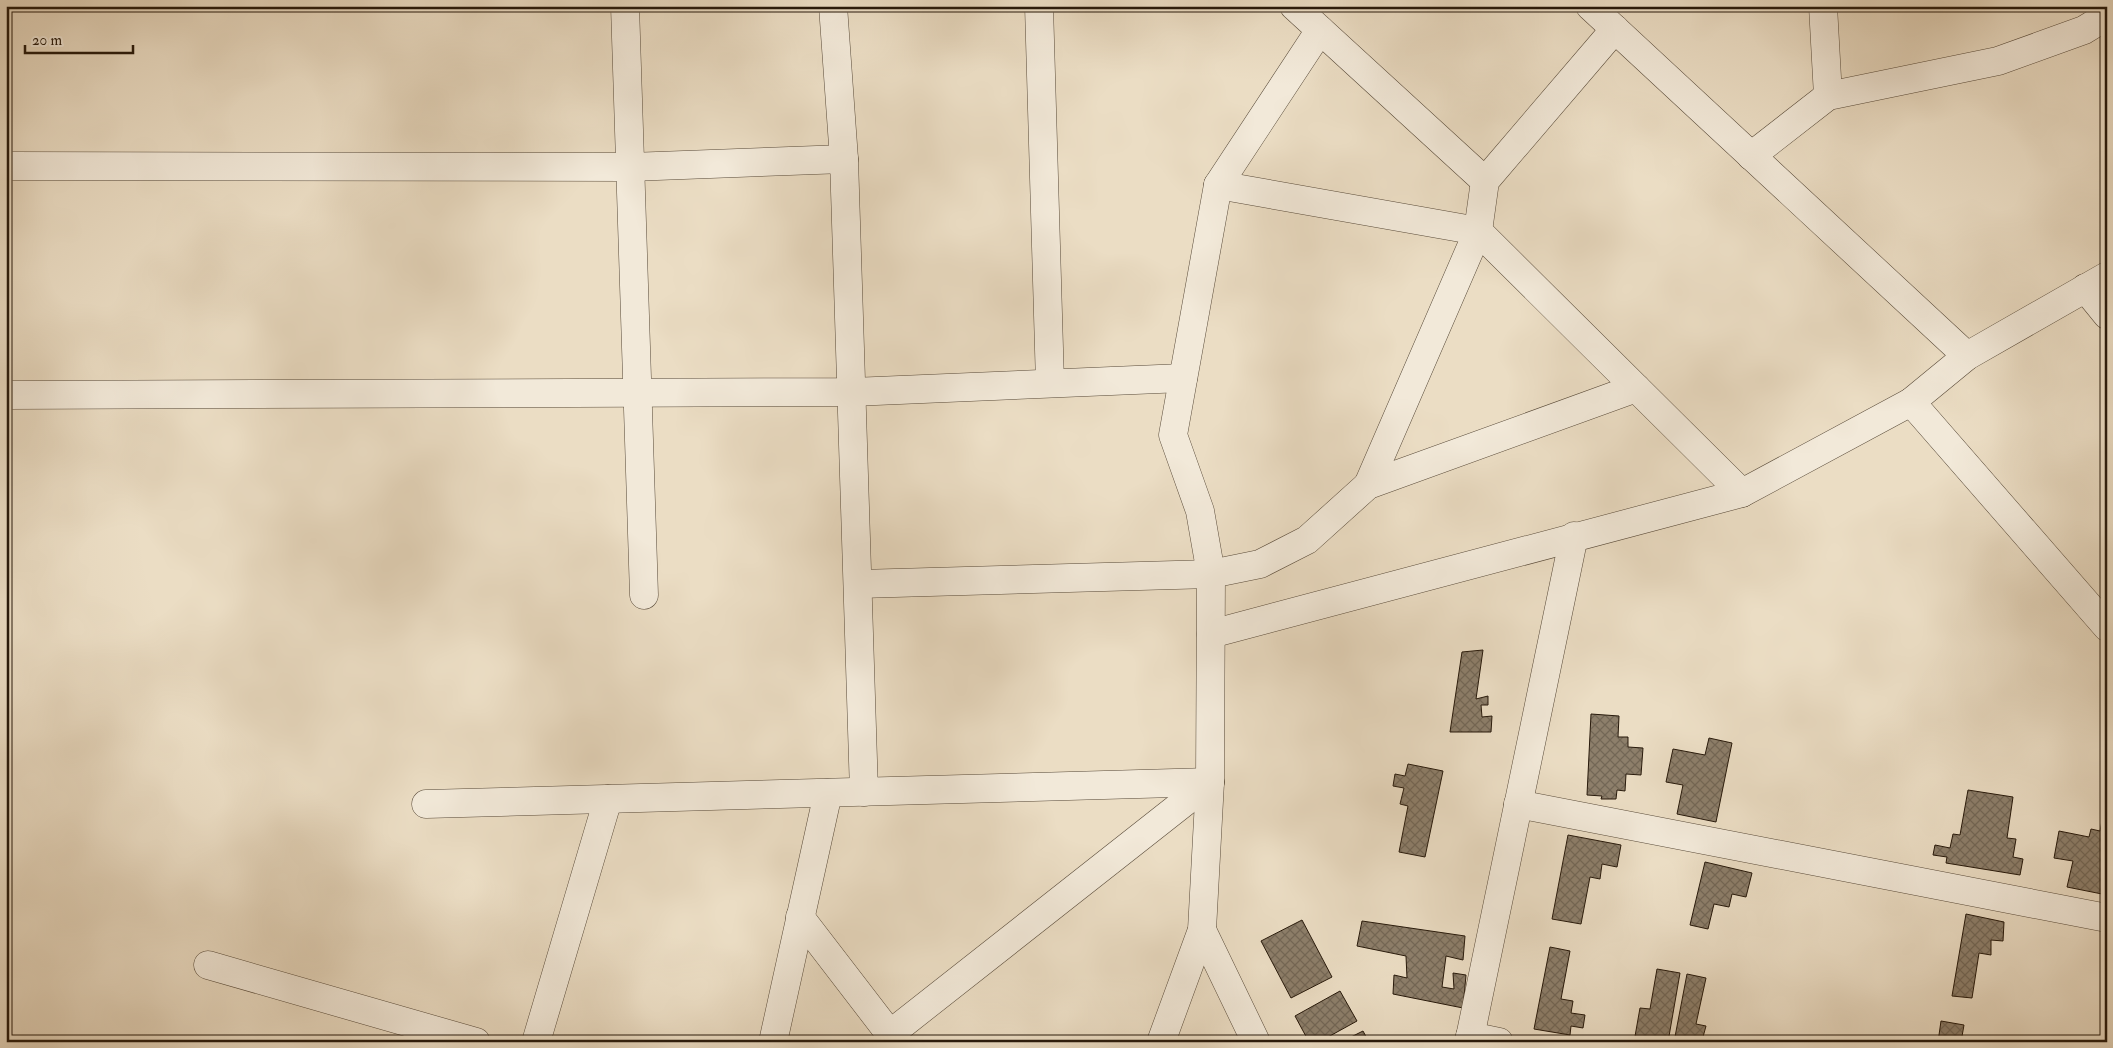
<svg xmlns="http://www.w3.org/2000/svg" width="2113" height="1048" viewBox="0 0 2113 1048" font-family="'IM FELL Double Pica',serif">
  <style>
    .building { fill: url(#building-cross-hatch); stroke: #27190b }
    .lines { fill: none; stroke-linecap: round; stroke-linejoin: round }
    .minor-casing { stroke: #584a39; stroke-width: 29 }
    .minor { stroke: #f2e9d9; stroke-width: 28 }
  </style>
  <defs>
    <pattern id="building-cross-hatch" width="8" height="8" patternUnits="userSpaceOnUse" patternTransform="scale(1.25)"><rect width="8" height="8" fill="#8d7f6b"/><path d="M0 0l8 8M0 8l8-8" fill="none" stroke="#736756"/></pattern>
  </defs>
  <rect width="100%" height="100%" fill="#ebddc4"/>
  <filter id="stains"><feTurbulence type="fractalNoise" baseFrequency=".004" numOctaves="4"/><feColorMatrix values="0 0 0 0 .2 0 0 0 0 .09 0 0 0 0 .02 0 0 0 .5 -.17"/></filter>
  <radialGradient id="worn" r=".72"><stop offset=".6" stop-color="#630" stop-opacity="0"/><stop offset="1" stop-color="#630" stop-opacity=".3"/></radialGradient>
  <g class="building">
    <path d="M1483,650L1476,699L1488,696V705H1481L1482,717L1492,716L1491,732H1450L1462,652Z"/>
    <path d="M1591,714L1619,716L1618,737H1628V747L1643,748L1641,775L1626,774L1625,791L1617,790L1616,799H1601L1602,796L1587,795Z"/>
    <path d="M1709,738L1732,743L1716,822L1677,814L1683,785L1666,782L1673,749L1705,755Z"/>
    <path d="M1408,764L1443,771L1425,857L1399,852L1408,806L1400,804L1404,788L1393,786L1395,774L1405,776Z"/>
    <path d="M1968,790L2013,797L2007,838L2016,839L2013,857L2023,859L2020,875L1946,863L1947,857L1933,855L1935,845L1950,848L1953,834L1960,835Z"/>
    <path d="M2103,815L2107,816V895L2067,887L2073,861L2054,858L2059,831L2089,837L2091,829L2100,831Z"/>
    <path d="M1568,835L1621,845L1617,867L1602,864L1600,879L1590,877L1581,924L1552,919Z"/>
    <path d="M1705,862L1752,873L1746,897L1732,894L1729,907L1714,904L1708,929L1690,925Z"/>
    <path d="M1966,914L2004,922L2003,941L1991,940V955L1979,953L1972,998L1952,996Z"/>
    <path d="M1302,920L1332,977L1291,998L1261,941Z"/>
    <path d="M1362,921L1465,936L1463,960L1446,956L1442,987L1454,989L1453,973L1466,975L1463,1008L1393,994L1394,975L1407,978L1406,956L1357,946Z"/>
    <path d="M1550,947L1570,951L1561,999L1573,1001L1571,1013L1585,1015L1583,1028L1571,1026L1570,1035L1534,1029Z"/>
    <path d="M1657,969L1680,973L1668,1042H1634L1640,1008L1650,1009Z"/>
    <path d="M1687,974L1706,978L1696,1024L1706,1026L1703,1037L1712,1039V1042H1674Z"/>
    <path d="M1340,991L1357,1021L1319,1042H1309L1295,1016Z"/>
    <path d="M1941,1021L1964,1025L1961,1042H1938Z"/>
    <path d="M1363,1031L1369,1042H1341Z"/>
  </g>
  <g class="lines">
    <defs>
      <g id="minor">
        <path d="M625,6L644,595"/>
        <path d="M833,6L844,159L864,792"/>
        <path d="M1039,6L1050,383"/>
        <path d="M1294,6L1485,181"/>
        <path d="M1590,6L1967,356"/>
        <path d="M1823,6L1828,96"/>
        <path d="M1751,156L1828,96L1998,61L2084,30L2107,16"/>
        <path d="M6,166L630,167L844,159"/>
        <path d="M1218,185L1478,231L1742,493"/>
        <path d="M2085,288L2107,315"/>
        <path d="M6,395L852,392L1183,378"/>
        <path d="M1911,402L2107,627"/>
        <path d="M1368,485L1478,231L1485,181L1615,29"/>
        <path d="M859,584L1211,574L1260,564L1307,540L1368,485L1636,388"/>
        <path d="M1211,634L1742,493L1911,402L1967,356L2107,276"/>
        <path d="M426,804L1210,782"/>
        <path d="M1518,804L2107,918"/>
        <path d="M800,917L896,1042"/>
        <path d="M1202,930L1256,1042"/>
        <path d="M208,965L476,1042"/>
        <path d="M890,1034L1210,782"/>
        <path d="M1470,1036L1499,1042"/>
        <path d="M536,1042L608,799"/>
        <path d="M773,1042L828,793"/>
        <path d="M1161,1042L1202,930L1210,782L1211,574L1200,511L1173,435L1218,185L1320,30"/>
        <path d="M1469,1042L1574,536"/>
      </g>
    </defs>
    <use href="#minor" class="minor-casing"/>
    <use href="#minor" class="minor"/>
  </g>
  <rect width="2113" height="1048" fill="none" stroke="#ebddc4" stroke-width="25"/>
  <rect x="8" y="8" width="2098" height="1033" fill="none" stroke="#27190b" stroke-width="2.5"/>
  <rect x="12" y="12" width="2088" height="1023" fill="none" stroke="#27190b"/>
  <path d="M25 45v8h108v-8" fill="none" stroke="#27190b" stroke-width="2.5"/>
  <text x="32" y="45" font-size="15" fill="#27190b" stroke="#f2e9d9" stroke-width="4" paint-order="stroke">20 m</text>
  <rect width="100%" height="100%" filter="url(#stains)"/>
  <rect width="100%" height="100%" fill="url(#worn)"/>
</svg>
